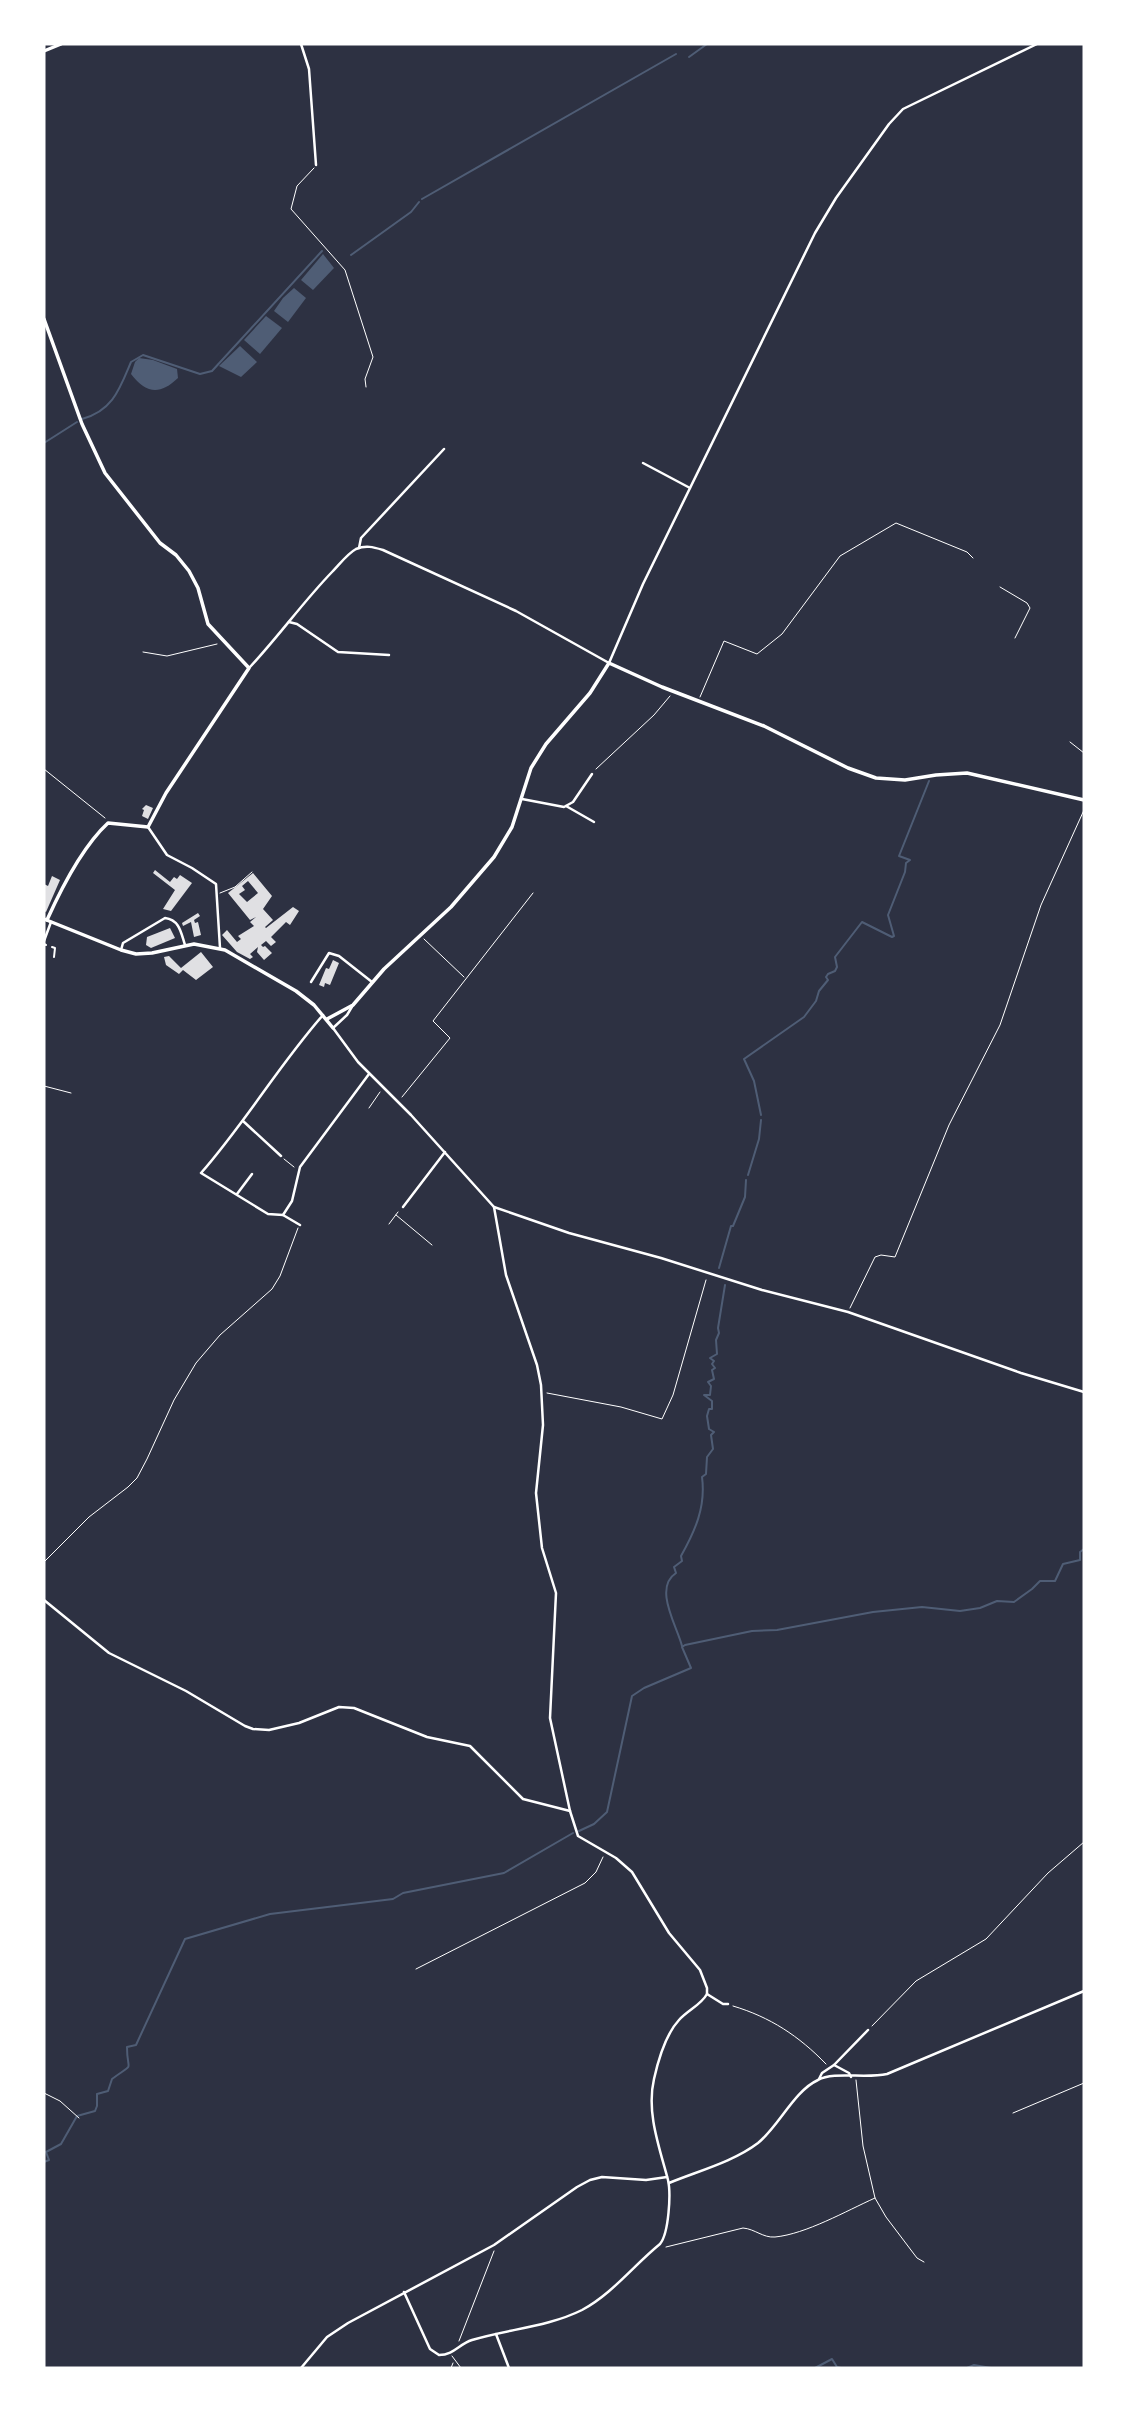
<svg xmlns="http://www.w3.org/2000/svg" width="1128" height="2412" viewBox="0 0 1128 2412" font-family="'Fira Sans Condensed',sans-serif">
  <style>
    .water { fill: #4f5d75 }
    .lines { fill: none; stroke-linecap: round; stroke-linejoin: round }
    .stream { stroke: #4f5d75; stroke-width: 2 }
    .building { fill: #e0e0e3; fill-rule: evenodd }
    .path { stroke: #fff; stroke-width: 1 }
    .pedestrian { stroke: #fff; stroke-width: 2 }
    .minor { stroke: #fff; stroke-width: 2.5 }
    .tertiary { stroke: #fff; stroke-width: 3.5 }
    .secondary { stroke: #fff; stroke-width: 3.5 }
  </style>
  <rect width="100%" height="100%" fill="#2d3142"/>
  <g class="water">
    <path d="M323,254L334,268L313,290L301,280Z"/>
    <path d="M294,288L306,298L288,322L274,311L283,298Z"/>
    <path d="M266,316L282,328L260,354L244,340Z"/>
    <path d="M240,346L257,362L241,377L219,366Z"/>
    <path d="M139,358L153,360L177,369L178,378C159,396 146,393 131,374L135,362Z"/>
  </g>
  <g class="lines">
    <g class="stream">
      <path d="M689,57L707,44"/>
      <path d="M422,199L676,54"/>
      <path d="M351,255L411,212L419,202"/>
      <path d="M82,419C113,411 120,388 131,362L143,355L200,374L212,371L322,251"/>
      <path d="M44,443L77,422"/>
      <path d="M761,1115L754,1081L744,1059L804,1017L816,1001L819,991L828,980L826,977L828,974L835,971L837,967L835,957L862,922L892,937L894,936L888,915L905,872L906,863L910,860L899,856L929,781"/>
      <path d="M748,1175L759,1139L761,1120"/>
      <path d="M719,1268L731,1226H733L745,1197L746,1180"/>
      <path d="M682,1646C677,1626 653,1588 676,1573L674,1567L682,1561L681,1556C695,1531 706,1507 702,1477L706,1474L707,1457L713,1449L711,1435L714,1432L709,1429L707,1416L709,1409H712V1401L704,1395H710L711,1386L708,1382L714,1379L712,1370L715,1368L712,1364L714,1361L710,1358L717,1354L716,1340L719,1333L718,1328L725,1285"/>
      <path d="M579,1831L594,1824L607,1812L632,1696L644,1688L691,1668L682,1647L685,1645L752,1631L777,1630L873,1612L922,1607L960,1611L980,1608L997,1601L1014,1602L1032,1589L1040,1581H1055L1063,1564L1080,1560V1552L1084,1549"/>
      <path d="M44,2162L49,2160L46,2152L61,2144L77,2116L95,2111L97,2106V2094L108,2091L112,2079C136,2061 127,2074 127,2047L136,2045L185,1939L270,1914L393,1899L403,1893L504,1873L573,1833"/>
      <path d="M815,2368L832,2359L837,2367L841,2368"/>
      <path d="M967,2368L974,2365L991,2368"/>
    </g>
  </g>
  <g class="building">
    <path d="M146,805L153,808L148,819L142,816L144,810L142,809Z"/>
    <path d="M155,870L170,882L174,877L177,879L180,875L192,883L171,911L163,909L175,890L153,873Z"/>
    <path d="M253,873L272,896L263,909L273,920L265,927L266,928L293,907L299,911L290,925L286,922L271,937L276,942L271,946L266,941L261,945L263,947L265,946L272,953L264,960L257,952L258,947L250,954L253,957L250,959L237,952L222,935L227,930L237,942L241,939L238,936L254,926L250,922L256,917L250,920L228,893ZM248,881L258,893L247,902L239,894L245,890L242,886Z"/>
    <path d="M52,876L60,880L46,912L44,911V884L48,886Z"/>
    <path d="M198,913L200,916L194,920L195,923L198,922L201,935L194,937L191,922L183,926L182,923Z"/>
    <path d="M170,928L175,938L151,948L146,945L147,937Z"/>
    <path d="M201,952L213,967L196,980L183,970L179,974L166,965L164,957L169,956L181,968Z"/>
    <path d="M333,960L339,963L330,985L325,983L324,987L319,985L326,968L329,969Z"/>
  </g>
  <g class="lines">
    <g class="path">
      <path d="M314,168L297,186L291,209L345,270L373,357L365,379L366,387"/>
      <path d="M1000,587L1027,603L1030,608L1015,638"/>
      <path d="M143,652L167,656L217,644"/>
      <path d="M700,697L724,641L757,654L782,634L840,556L896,523L967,552L973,558"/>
      <path d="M1070,742L1084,753"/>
      <path d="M44,769L105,818"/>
      <path d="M596,769L654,715L670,696"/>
      <path d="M220,893L235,887L252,872"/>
      <path d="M424,939L464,977"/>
      <path d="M44,1086L71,1093"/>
      <path d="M402,1097L450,1038L433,1021L533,893"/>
      <path d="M369,1108L380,1092"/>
      <path d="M284,1159L294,1167"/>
      <path d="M396,1215L432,1245"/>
      <path d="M389,1224L398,1212"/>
      <path d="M850,1308L875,1257L881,1255L895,1257L949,1125L1000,1025L1041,905L1084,810"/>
      <path d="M547,1393L621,1407L662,1419L673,1395L706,1280"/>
      <path d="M44,1562L89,1517L128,1487L137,1478L147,1459L174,1400L196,1363L220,1335L272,1289L280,1276L298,1228"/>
      <path d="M416,1969L585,1883L596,1872L603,1857"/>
      <path d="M733,2006C770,2017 799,2036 826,2064"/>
      <path d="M872,2026L916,1981L986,1939L1048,1873L1084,1842"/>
      <path d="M856,2080L863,2146L875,2198L886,2217L917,2258L924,2262"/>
      <path d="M44,2093L60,2101L79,2118"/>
      <path d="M1013,2113L1084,2083"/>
      <path d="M666,2247L743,2228C755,2229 763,2238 775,2237C806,2234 846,2211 875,2198"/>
      <path d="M459,2341L494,2251"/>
      <path d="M452,2356L461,2368"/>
      <path d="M451,2368L453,2363"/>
    </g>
    <g class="pedestrian">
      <path d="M44,944L46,945"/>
      <path d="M52,947L55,948L54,957"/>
    </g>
    <g class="minor">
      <path d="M301,44L309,69L316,165"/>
      <path d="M643,463L690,488"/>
      <path d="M359,548L361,538L444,449"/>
      <path d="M289,622L297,624L338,652L389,655"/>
      <path d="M250,667C279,636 303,602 332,572C340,564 347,554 356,549C366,545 373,547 383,550L516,611L609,663L643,584L815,233L836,198L889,124L903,109L1037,44"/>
      <path d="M522,799L564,807L573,802L592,774"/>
      <path d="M566,806L594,822"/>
      <path d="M148,827L167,855L192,868L216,884L220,948"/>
      <path d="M44,941L51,922"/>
      <path d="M121,950L123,943L165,918C180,920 181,933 185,945"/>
      <path d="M311,982L329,953L339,956L372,982"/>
      <path d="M353,1005L347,1015L333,1028L358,1062L411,1115L494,1207L569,1233L661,1258L762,1290L848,1312L1021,1373L1084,1392"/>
      <path d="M243,1121L281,1156"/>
      <path d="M237,1194L252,1174"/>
      <path d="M403,1207L445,1152"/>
      <path d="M283,1215L292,1201L300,1167L369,1074"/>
      <path d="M300,1225L283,1215L268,1214L201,1173C245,1123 279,1065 323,1015"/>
      <path d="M44,1600L109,1653L186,1691L245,1726L253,1729L269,1730L299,1723L339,1707L354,1708L427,1737L470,1746L523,1799L570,1811"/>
      <path d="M707,1994L723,2004H728"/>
      <path d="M834,2065L849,2073L851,2077"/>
      <path d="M819,2079L822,2073L834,2065L868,2030"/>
      <path d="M669,2183C698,2171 733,2162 758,2143C779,2126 794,2091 818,2080C834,2071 865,2079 887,2074L1084,1991"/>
      <path d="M404,2292L430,2349L439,2355C454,2355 459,2344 472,2340C508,2329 548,2327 582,2310C612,2294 634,2265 660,2244C669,2233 671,2193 668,2180C660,2149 646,2113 654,2079C658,2061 666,2034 679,2020C688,2010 701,2005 707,1994V1988L700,1970L669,1933L632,1872L616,1858L578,1836L570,1811L550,1718L556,1593L542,1548L536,1493L543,1425L541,1385L537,1365L506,1275L494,1207"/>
      <path d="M496,2334L509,2368"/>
      <path d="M301,2368L327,2337L348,2323L494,2245L577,2187L590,2180L602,2177L646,2180L667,2177"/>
    </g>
    <g class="tertiary">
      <path d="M44,319L82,424L105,473L160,543L176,555L189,571L198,588L208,624L249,668L166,793L148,827L108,823C83,846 61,889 47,920"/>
      <path d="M44,919L121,950L136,954L152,953L194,944L225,950L296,991L314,1005L333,1028"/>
      <path d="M327,1019L353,1005L384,969L451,907L494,857L512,827L531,768L546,744L590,693L609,663L662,687L764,726L848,768L876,778L905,780L936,775L967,773L1084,800"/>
    </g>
    <path class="secondary" d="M44,51L61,44"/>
  </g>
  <rect width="1128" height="2412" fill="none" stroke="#ffffff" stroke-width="91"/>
</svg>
